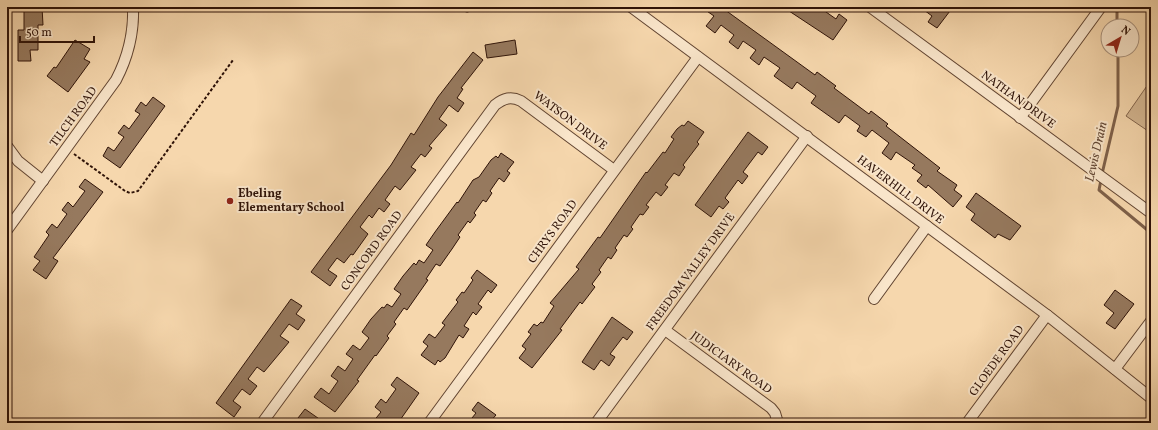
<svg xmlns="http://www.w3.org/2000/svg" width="1158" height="430" viewBox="0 0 1158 430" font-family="Vollkorn,serif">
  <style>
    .green { fill: #d4b691; stroke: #82644c }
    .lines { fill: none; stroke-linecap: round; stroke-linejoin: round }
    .stream { stroke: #7e6049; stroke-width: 3 }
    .building { fill: #96795e; stroke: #2f1308 }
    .lane-casing { stroke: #614431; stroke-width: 7 }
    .street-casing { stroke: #614431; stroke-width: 12 }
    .path { stroke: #2f1308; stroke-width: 2; stroke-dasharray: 3 2; stroke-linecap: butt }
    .lane { stroke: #f9e5ca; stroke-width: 5 }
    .street { stroke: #f9e5ca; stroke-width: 10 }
    .poi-dot { fill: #8f2418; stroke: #f9e5ca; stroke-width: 1.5 }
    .labels { text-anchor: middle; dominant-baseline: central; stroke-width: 4; stroke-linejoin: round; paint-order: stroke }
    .street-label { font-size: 12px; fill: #2f1308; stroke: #f9e5ca }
    .poi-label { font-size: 12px; font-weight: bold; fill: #2f1308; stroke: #f9e5ca; text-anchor: start }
    .water-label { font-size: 13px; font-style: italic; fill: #634734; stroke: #f9e5ca }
  </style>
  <rect width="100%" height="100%" fill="#f6d7ad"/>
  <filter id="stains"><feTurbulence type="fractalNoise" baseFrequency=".005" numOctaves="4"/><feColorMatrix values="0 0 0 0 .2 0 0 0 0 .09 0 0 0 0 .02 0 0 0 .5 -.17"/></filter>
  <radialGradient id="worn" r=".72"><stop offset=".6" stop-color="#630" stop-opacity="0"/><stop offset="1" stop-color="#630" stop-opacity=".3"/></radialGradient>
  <path class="green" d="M1151,80V133L1126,116Z"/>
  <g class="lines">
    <g class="stream">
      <path d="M1117,7V26"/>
      <path d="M1102,174L1118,106V50"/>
      <path d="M1101,180L1099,190L1151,233"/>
    </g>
  </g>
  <g class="building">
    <path d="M24,7H42L43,25H38V50H30L31,61H18V30H24Z"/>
    <path d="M701,7H721L815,75L817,72L836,86L834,88L869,114L871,111L888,124L886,126L940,168L937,171L957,185L954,190L962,196L953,207L928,185L926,188L917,181L922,175L912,168L915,165L896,152L891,160L882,153L889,143L872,130L866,137L857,131L860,126L845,115L839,123L811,103L816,96L797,82L792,89L774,76L780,68L764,57L759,65L750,58L756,50L743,41L738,49L729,42L734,35L721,25L715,33L706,26L714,16Z"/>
    <path d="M783,7H819L836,19L839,14L847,20L833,40Z"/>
    <path d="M920,7H953L937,28L928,22L932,16Z"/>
    <path d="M75,40L90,49L84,59L90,62L68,92L47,76L54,67L56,68Z"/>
    <path d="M515,40L517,54L487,58L485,45Z"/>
    <path d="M473,52L483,60L461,88L463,89L457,98L464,103L458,112L449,105L439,119L447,125L429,146L432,148L425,157L421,154L411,167L416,170L400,190L395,186L385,200L390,204L384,212L379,208L372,218L369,215L360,227L368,234L353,255L351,254L344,263L337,258L328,270L337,276L330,286L311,272L391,165L411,133L414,135L438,97Z"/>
    <path d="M153,97L165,106L120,168L103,156L108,147L114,151L124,137L118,133L124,125L129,129L140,114L135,111L141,102L146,106Z"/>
    <path d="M688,121L704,132L697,142L699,144L683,165L685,167L679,176L674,173L665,185L668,187L661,196L656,192L646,205L649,207L643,215L640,214L631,227L633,229L627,237L624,235L615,248L617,250L611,259L608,257L599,270L601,272L592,284L595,287L582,304L580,302L560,329L562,330L532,368L519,358L526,349L522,346L531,334L528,332L534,324L537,326L541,322L543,323L554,306L550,303L579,269L576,267L598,237L600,238L646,172L647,173L663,152L665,153L674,139L671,137L677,129L682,125L684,126Z"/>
    <path d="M748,132L768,147L762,155L758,152L743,172L748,176L742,184L738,180L725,198L729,202L723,209L719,206L711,217L695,205Z"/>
    <path d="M501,153L514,162L507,171L510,173L504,182L499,178L490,191L492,193L486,202L483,200L474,213L476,215L470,223L468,221L458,235L460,237L452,249L440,266L436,264L426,279L428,280L407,310L404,308L394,322L396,324L387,336L389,338L376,356L375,355L357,380L359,381L335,412L314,397L321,388L329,394L338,381L331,376L338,366L345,371L353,359L346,354L353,345L360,350L369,338L362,332L371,319L382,307L384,308L387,304L392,307L401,294L394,289L403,276L414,263L416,265L419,260L424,263L433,250L426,245L435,232L457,202L458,203L473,180L479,177L491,160L496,156L498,158Z"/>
    <path d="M85,179L103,192L53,258L58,261L46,279L33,270L40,261L34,257L49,235L46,232L52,224L57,228L67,214L62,210L68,202L73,207L85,191L79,187Z"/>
    <path d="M976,193L1021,226L1010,240L998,234L995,238L971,220L975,214L966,207Z"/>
    <path d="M477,270L497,285L491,293L488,290L478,304L482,307L476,315L473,312L464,326L469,329L463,338L459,335L445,358L440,362L438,360L435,365L421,355L428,346L423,342L429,334L435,338L445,325L442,323L458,302L456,300L462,292L464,293L473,280L471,278Z"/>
    <path d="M1115,290L1134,304L1115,329L1106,323L1114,313L1104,305Z"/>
    <path d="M291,299L302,306L296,314L305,320L298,330L289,324L280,336L289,342L264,372L257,367L248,379L257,386L250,395L242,389L233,401L241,407L234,417L216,403Z"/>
    <path d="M612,317L633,332L627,340L623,337L610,354L615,357L609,366L601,360L594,370L582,362Z"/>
    <path d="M397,377L419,393L398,423H372L381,412L375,407L381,399L386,403L396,389L391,385Z"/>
    <path d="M478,402L496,415L489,423H468L476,413L472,410Z"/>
    <path d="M305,409L325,423H305L298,418Z"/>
  </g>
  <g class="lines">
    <defs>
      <path id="lane" d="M464,7L467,9"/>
      <g id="street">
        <path d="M631,7L1047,315L1151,398"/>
        <path d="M870,7L1151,213"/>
        <path d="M1020,118L1101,7"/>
        <path d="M7,146L18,161L43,181"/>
        <path d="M7,230L116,80C128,57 134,33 133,7"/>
        <path d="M874,299L927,226"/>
        <path d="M665,330L771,408L775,413L778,423"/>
        <path d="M1115,369L1151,321"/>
        <path d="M262,423L495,105C504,98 511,96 521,101L614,170"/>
        <path d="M429,423L698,57"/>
        <path d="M596,423L807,136"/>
        <path d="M967,423L1047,315"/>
      </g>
    </defs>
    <use href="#lane" class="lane-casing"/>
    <use href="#street" class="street-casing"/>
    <path class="path" d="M74,154L125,191L130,193L138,191L233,60"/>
    <use href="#lane" class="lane"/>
    <use href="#street" class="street"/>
  </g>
  <circle class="poi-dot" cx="230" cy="201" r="4"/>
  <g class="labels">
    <g class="street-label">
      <text transform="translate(1018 100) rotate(36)">NATHAN DRIVE</text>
      <text transform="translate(74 117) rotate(-54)">TILCH ROAD</text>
      <text transform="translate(570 121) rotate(37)">WATSON DRIVE</text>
      <text transform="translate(900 190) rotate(37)">HAVERHILL DRIVE</text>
      <text transform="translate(553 232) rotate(-54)">CHRYS ROAD</text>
      <text transform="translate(372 251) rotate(-54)">CONCORD ROAD</text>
      <text transform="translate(691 272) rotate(-54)">FREEDOM VALLEY DRIVE</text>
      <text transform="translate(997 361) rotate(-54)">GLOEDE ROAD</text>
      <text transform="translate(731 363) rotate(36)">JUDICIARY ROAD</text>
    </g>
    <g class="poi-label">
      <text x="238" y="194">Ebeling<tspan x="238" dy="14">Elementary School</tspan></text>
    </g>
    <g class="water-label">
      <text transform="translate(1097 152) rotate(-77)">Lewis Drain</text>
    </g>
  </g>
  <rect width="1158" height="430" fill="none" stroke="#f6d7ad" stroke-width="24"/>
  <rect x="8" y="8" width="1142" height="414" fill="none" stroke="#2f1308" stroke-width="2"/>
  <rect x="12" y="12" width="1134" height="406" fill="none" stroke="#2f1308"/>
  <g transform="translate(1120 38) rotate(38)"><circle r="19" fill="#f9e5ca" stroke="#a8917c"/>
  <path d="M0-3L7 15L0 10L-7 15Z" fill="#8f2418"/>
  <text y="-6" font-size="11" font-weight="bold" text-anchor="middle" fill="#2f1308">N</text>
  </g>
  <path d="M20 36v6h74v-6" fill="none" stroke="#2f1308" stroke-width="2"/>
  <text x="26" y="36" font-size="12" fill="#2f1308" stroke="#f9e5ca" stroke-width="3" paint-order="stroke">50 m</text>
  <rect width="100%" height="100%" filter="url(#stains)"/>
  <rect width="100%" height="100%" fill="url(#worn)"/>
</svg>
